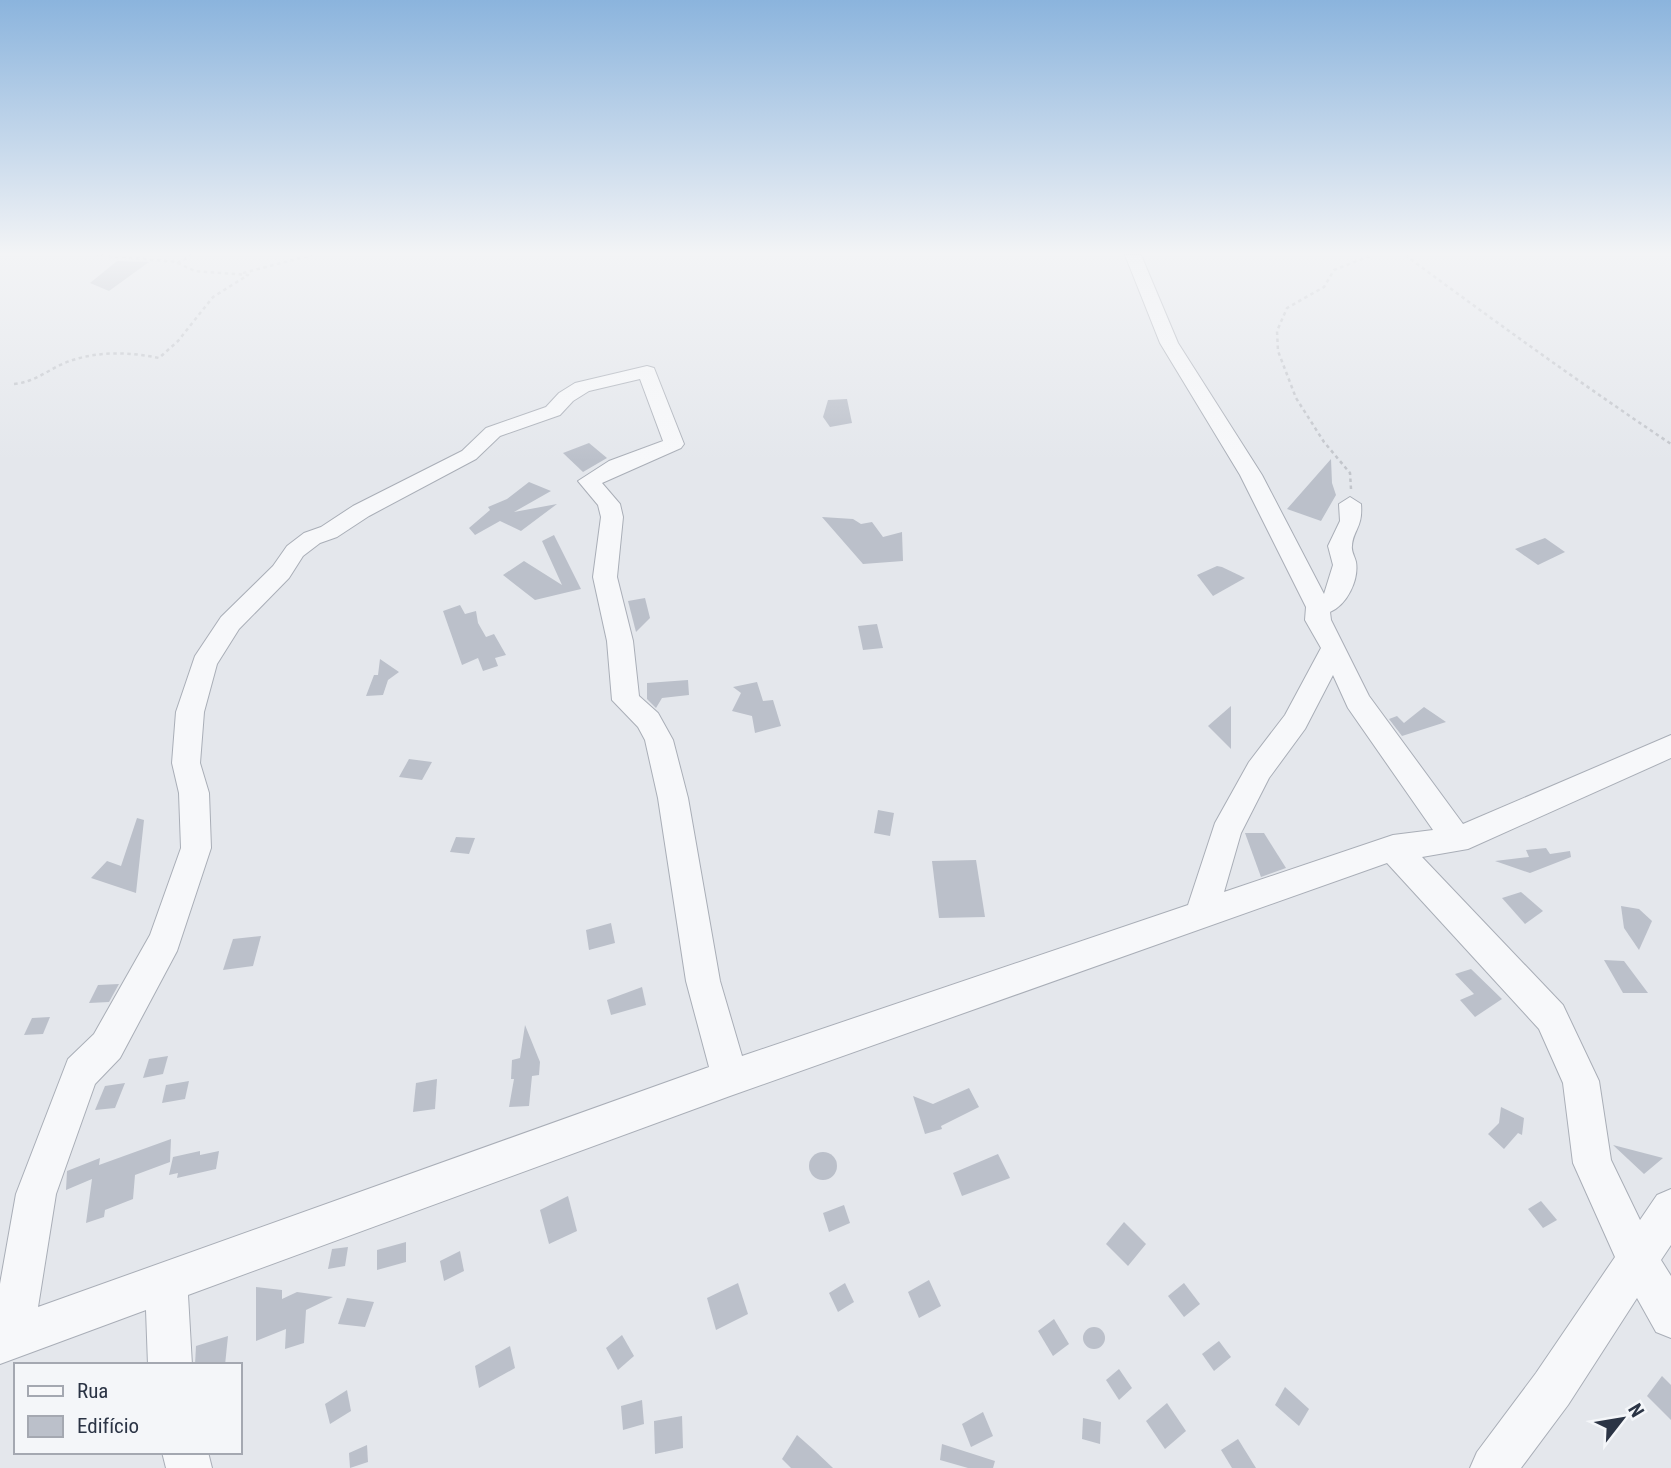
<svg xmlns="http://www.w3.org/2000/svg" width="1671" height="1468" viewBox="0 0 1671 1468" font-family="'Roboto Condensed',sans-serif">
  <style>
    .building { fill: #bbc0ca }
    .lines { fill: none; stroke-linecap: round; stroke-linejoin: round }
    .minor-casing { stroke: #a9aeb7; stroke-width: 2 }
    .path { stroke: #c2c5cb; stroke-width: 2.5; stroke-dasharray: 3.5 3.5; stroke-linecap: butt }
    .minor { fill: #f7f8fa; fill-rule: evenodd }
  </style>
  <rect width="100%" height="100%" fill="#e4e7ec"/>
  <g class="building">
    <path d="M117,261L149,262L109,291L90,283Z"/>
    <path d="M847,399L852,423L830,427L823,417L828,400Z"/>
    <path d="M589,443L607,458L583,472L563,453Z"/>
    <path d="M1331,459L1332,483L1336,495L1321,521L1287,509Z"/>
    <path d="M529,482L551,491L514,512L557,504L521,531L500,521L475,535L469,528L490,510L488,507L507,499Z"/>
    <path d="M822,517L853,519L861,524L872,522L883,537L902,532L903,561L863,564Z"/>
    <path d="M554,535L581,589L535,600L503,575L524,561L562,585L542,541Z"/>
    <path d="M1545,538L1565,552L1538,565L1515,549Z"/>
    <path d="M1217,566L1222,567L1245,578L1213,596L1197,575Z"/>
    <path d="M645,598L650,618L636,632L628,601Z"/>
    <path d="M460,605L465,614L476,611L478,623L486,637L494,634L506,655L495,658L498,666L483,671L478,658L462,665L443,611Z"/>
    <path d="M877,624L883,648L863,650L858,626Z"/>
    <path d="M380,659L399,672L388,680L383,695L366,696L374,675H378Z"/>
    <path d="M688,680L689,695L662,698L656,708L647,699V683Z"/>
    <path d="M757,682L763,701L773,700L781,726L755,733L752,716L732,711L741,693L733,687Z"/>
    <path d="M1231,706V749L1208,726Z"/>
    <path d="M1424,707L1446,722L1402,736L1389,719L1397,716L1404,723Z"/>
    <path d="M409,759L432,762L422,780L399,777Z"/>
    <path d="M878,810L894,813L890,836L874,833Z"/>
    <path d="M137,818L144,820L136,893L91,878L107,861L121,866Z"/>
    <path d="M1245,833H1264L1286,868L1261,877Z"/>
    <path d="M456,837L475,838L469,854L450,852Z"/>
    <path d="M1546,848L1550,854L1570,851L1571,857L1530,873L1495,861L1529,857L1526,850Z"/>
    <path d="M976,860L985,917L939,918L932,861Z"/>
    <path d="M1521,892L1543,911L1525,924L1502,898Z"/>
    <path d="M1621,906L1639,909L1652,921L1639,950L1624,928Z"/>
    <path d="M611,923L615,943L589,950L586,930Z"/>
    <path d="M261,936L253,966L223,970L233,939Z"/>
    <path d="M1604,960L1624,961L1648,993H1623Z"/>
    <path d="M1471,969L1502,999L1475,1017L1460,1000L1474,994L1455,974Z"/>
    <path d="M119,984L109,1002L89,1003L98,985Z"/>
    <path d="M642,987L646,1005L611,1015L607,1000Z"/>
    <path d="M50,1017L43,1034L24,1035L32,1018Z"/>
    <path d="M525,1025L540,1062L539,1075L532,1076L529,1106L509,1107L514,1079H511L512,1060L520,1058Z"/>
    <path d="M168,1056L163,1074L143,1078L149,1059Z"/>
    <path d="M437,1079L435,1109L413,1112L416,1083Z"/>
    <path d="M189,1081L185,1099L162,1103L166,1085Z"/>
    <path d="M125,1083L115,1108L95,1110L105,1086Z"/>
    <path d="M969,1088L979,1107L941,1126L942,1129L925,1134L913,1096L933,1104Z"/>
    <path d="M1501,1107L1524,1118L1522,1135L1518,1133L1504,1149L1488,1134L1499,1123Z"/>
    <path d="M171,1139L170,1162L135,1175L133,1199L105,1210L104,1217L86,1223L92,1179L66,1190L67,1171L100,1158L99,1165Z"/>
    <path d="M1613,1145L1663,1158L1644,1174Z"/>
    <path d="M200,1151V1155L219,1151L216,1169L177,1178L178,1173L169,1175L173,1157Z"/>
    <circle cx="823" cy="1166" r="14"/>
    <path d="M998,1154L1010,1178L962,1196L953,1173Z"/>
    <path d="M568,1196L577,1231L549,1244L540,1210Z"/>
    <path d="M1541,1201L1557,1220L1543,1228L1528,1209Z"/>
    <path d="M844,1205L850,1223L829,1232L823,1213Z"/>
    <path d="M1124,1222L1146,1244L1128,1266L1106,1244Z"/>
    <path d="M406,1242V1262L377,1270V1250Z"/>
    <path d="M348,1247L345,1266L328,1269L332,1249Z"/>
    <path d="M460,1251L464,1271L444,1281L440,1261Z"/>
    <path d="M929,1280L941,1306L919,1318L908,1292Z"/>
    <path d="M738,1283L748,1314L716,1330L707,1298Z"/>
    <path d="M845,1283L854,1302L838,1312L829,1293Z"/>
    <path d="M1184,1283L1200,1304L1184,1317L1168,1296Z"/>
    <path d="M256,1287L282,1290V1299L297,1292L333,1297L306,1310L304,1343L285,1349L286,1329L256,1341Z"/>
    <path d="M347,1298L374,1302L365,1327L338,1324Z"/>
    <path d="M1054,1319L1069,1344L1053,1356L1038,1331Z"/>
    <circle cx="1094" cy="1338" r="11"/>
    <path d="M622,1335L634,1356L618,1370L606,1348Z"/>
    <path d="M228,1336L225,1365H195L196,1346Z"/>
    <path d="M1219,1341L1231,1357L1214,1371L1202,1354Z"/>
    <path d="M510,1346L515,1368L479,1388L475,1366Z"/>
    <path d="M1119,1369L1132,1388L1119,1400L1106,1380Z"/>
    <path d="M1662,1376L1671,1385V1420L1647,1396Z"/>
    <path d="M1285,1387L1309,1409L1299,1426L1275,1405Z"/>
    <path d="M347,1390L351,1411L330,1424L325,1404Z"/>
    <path d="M642,1400L644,1424L623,1430L621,1406Z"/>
    <path d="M1167,1403L1186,1431L1165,1449L1146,1421Z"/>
    <path d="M983,1412L993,1436L971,1447L962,1424Z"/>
    <path d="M682,1416L683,1448L655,1454L654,1421Z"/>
    <path d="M1083,1418L1101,1422L1100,1444L1082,1439Z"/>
    <path d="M797,1435L814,1450L833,1468H791L782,1459Z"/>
    <path d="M1238,1439L1256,1468H1232L1221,1450Z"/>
    <path d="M942,1444L995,1461L993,1468H968L940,1460Z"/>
    <path d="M367,1445L368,1462L350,1468L349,1453Z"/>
  </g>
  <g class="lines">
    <defs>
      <g id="minor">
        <path d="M1125,255H1141L1178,343L1262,475L1324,594L1333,565L1328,546L1340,521L1339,504L1350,497L1361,504C1363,528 1353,530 1352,546C1351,551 1355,557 1356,562C1359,580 1347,605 1330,612L1331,620L1369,696L1463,824L1671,735V758L1468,849L1422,857L1563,1005L1599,1081L1611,1160L1640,1220L1657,1195L1671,1189V1245L1661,1260L1671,1276V1338L1656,1332L1637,1298L1568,1405L1521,1468H1470L1477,1452L1536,1373L1615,1257L1573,1163L1563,1083L1539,1029L1387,863L730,1096L188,1295L192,1365H148L146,1310L0,1364V1284L16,1194L68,1059L94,1034L150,935L181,848L179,793L172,763L176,712L195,656L221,617L273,566L287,546L304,533L321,527L353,506L462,451L486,428L546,407L559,393L575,383L647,366L654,368L684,444L681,448L602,483L620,504L623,517L617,577L633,641L639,696L658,713L673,740L688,798L720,981L742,1056L1188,905L1215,823L1249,762L1285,715L1321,648L1305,620L1306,607L1240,475L1160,343ZM640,379L663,441L609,461L578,481L598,505L601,517L593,577L607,641L612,700L638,727L645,740L658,798L686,981L709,1067L38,1307L56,1194L95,1084L120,1058L177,951L211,848L209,793L200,763L204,712L217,664L239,629L289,578L303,556L320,543L337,537L369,516L476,459L500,436L560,415L573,401L589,391ZM1333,675L1348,708L1433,830L1393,835L1224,892L1241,833L1269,778L1305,729Z"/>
        <path d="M162,1452H208L212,1468H166Z"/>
      </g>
    </defs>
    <use href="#minor" class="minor-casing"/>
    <g class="path">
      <path d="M1405,255C1493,320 1580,383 1671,444"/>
      <path d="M177,263L193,255"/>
      <path d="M243,273L312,255"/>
      <path d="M14,384C33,382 44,373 60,365C90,351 127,351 159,358L178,341L213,297L248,275L195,271L176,262L97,255"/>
      <path d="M1351,489L1350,473L1324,442L1296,398L1278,351L1277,331L1287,308L1324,287L1334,270L1372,255"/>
    </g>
    <use href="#minor" class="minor"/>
  </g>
  <linearGradient id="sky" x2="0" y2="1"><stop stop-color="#8bb4dd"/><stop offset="0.55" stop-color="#f3f4f6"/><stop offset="1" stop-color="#f3f4f6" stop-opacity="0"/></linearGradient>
  <rect width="1671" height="461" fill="url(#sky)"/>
  <rect x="14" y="1363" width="228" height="91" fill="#f4f6f9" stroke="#a4a8b1" stroke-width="2"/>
  <rect x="28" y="1386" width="35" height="10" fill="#f7f8fa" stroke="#a4a8b1" stroke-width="2"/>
  <text x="77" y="1398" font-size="21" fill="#2b3445">Rua</text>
  <rect x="28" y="1416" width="35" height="21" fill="#bbc0ca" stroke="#a4a8b1" stroke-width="2"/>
  <text x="77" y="1433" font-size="21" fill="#2b3445">Edifício</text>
  <g transform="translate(1622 1419) rotate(59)" stroke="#f4f6f9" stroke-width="5" paint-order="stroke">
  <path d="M0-5L12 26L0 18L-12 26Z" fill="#2b3445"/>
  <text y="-10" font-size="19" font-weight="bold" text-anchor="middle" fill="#2b3445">N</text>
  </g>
</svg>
